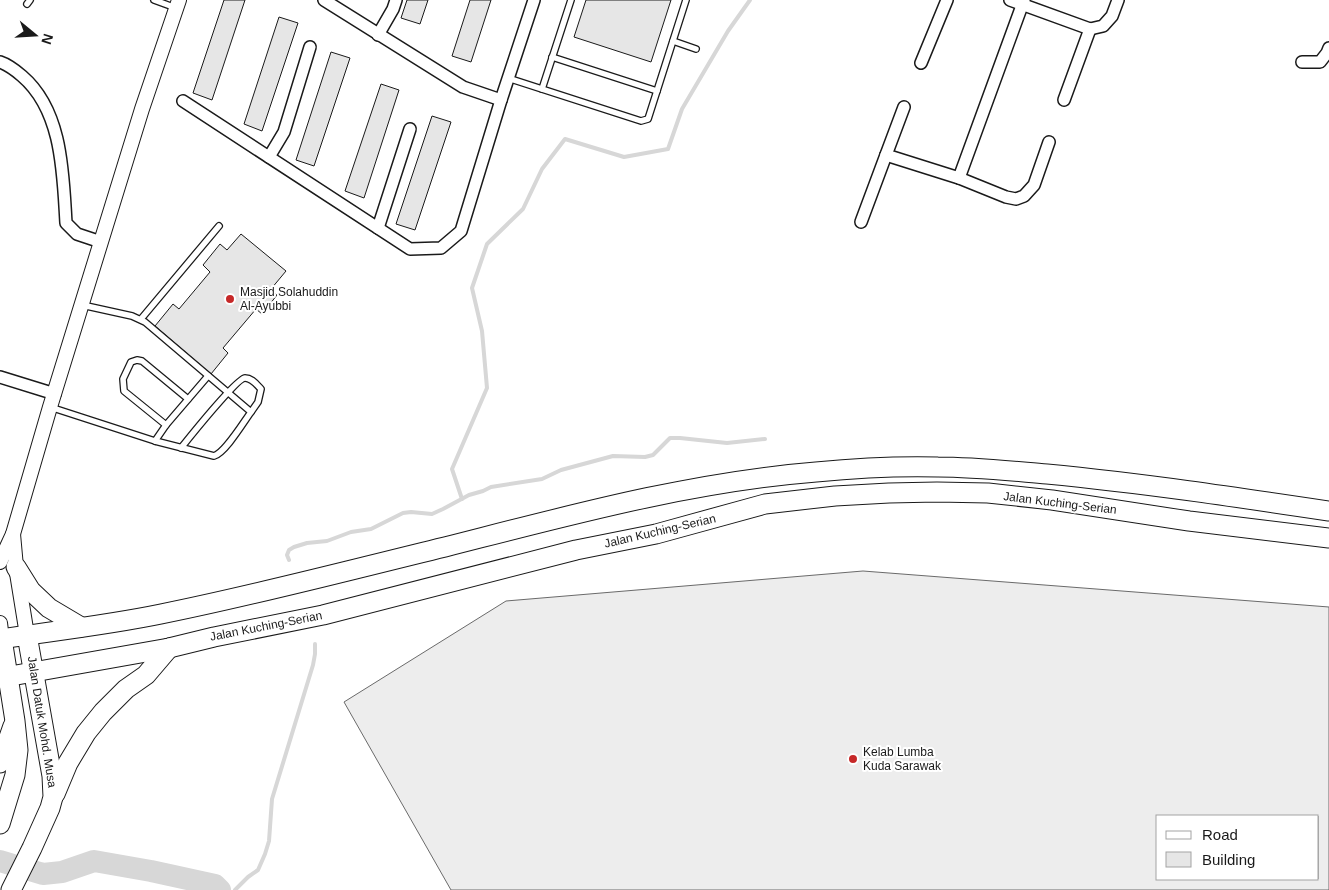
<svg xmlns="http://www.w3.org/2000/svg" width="1329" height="890" viewBox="0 0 1329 890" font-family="Helvetica,sans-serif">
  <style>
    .built { fill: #ededed; stroke: #6a6a6a; fill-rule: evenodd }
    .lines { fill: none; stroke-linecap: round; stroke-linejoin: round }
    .stream { stroke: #d7d7d7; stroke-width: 4 }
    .river { stroke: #d7d7d7; stroke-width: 22 }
    .building { fill: #e6e6e6; stroke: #1a1a1a }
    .service-casing { stroke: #1a1a1a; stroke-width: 8 }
    .minor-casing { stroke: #1a1a1a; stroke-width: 14 }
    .tertiary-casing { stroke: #1a1a1a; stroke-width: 16 }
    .trunk-casing { stroke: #1a1a1a; stroke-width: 21 }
    .service { stroke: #fff; stroke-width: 5.5 }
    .minor { stroke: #fff; stroke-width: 11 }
    .tertiary { stroke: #fff; stroke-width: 14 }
    .trunk { stroke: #fff; stroke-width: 19 }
    .poi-dot { fill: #c62828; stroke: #fff; stroke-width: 2 }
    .labels { text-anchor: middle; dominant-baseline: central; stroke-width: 4; stroke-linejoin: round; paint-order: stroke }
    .poi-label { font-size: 12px; fill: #1a1a1a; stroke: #fff; text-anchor: start }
    .street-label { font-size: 12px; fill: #1a1a1a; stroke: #fff }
  </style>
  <rect width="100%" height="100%" fill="#fff"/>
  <path class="built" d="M863,571L1329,607V890H451L344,702L506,601ZM1158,816H1318V879H1158Z"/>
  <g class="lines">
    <g class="stream">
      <path d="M462,499L452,469L487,388L482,331L472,288L487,244L523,209L542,169L565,139L624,157L668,149L682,109L728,31L750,0"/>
      <path d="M289,560L287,555L289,550L294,547L307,543L327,541L351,532L371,529L403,513L411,512L432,514L443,509L469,495L483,491L491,487L542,479L561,470L613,456L645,457L653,455L670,438H680L727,443L765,439"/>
      <path d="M235,890L248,877L258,870L265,854L269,841L272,799L313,665L315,654V644"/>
    </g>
    <path class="river" d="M0,861L43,874L62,872L94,861L151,871L215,885L220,890"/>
  </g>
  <g class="building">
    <path d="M224,0H245L212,100L193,93Z"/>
    <path d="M407,0H428L420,24L401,18Z"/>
    <path d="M470,0H491L471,62L452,56Z"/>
    <path d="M586,0H671L651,62L574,37Z"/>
    <path d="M279,17L298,23L262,131L244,124Z"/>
    <path d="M331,52L350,58L314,166L296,160Z"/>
    <path d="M381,84L399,90L364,198L345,191Z"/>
    <path d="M432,116L451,122L415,230L396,224Z"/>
    <path d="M241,234L286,271L271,289L277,295L262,314L256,309L223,348L228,353L211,374L155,326L173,304L179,309L210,272L203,265L220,244L227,250Z"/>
  </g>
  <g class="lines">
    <defs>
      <g id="service">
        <path d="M154,0L176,8"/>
        <path d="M27,4L30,0"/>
        <path d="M673,41L696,49"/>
        <path d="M552,57L657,91"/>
        <path d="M508,78L641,121L648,119L686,0"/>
        <path d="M542,89L571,0"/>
        <path d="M141,319L219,226"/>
        <path d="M50,407L155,441L214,456C225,453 243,423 251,412L145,322L132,316L82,305"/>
        <path d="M166,425L124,391L123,379L131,362L137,360L142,361L188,399"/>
        <path d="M155,441L166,425L208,376"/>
        <path d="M181,448C189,438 237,378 245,378C252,378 256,384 261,389L258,402L251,412"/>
      </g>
      <g id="minor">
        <path d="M324,0L463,87L501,100"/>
        <path d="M1010,0L1090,29L1103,26L1112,16L1118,0"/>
        <path d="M378,35L393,9L396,0"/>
        <path d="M0,62C9,65 15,70 22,76C63,111 63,175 66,223L77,234L101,242"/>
        <path d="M1302,62H1320L1327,53L1329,48"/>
        <path d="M921,63L947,0"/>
        <path d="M1064,100L1090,29"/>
        <path d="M183,101L410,249L441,248L461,231L501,100L534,0"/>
        <path d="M904,107L886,155L959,178L1024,0"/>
        <path d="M269,157L284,132L310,47"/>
        <path d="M959,178L1006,197L1016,199L1024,196L1034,185L1049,142"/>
        <path d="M861,222L886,155"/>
        <path d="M378,228L410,129"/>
        <path d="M0,377L55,394"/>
      </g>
      <g id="tertiary">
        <path d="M13,534L16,567L27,635"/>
        <path d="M0,562L13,534L50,407L142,109L179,0"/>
        <path d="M0,623L2,639"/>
      </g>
      <g id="trunk">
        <path d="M16,567L31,591L49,608L81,627"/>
        <path d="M0,639C54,631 108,625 161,614C256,595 350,570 445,547C567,516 690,482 816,472C857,468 898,466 938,467C974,467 1011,471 1047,474C1141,483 1235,497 1329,511"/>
        <path d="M0,678L169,648L214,637L323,615L576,550L656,534L765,504L835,496L889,493L937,492L988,493L1052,500L1189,521L1329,538"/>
        <path d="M0,763L13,726"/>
        <path d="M55,794L68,763L86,733L103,712L126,689L146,675L169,648"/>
        <path d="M0,824L15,775L18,750L15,721L2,639"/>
        <path d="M11,890L32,848L50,808L53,797L52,776L27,635"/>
      </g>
    </defs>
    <use href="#service" class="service-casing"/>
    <use href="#minor" class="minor-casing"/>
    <use href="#tertiary" class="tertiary-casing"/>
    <use href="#trunk" class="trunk-casing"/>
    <use href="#service" class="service"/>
    <use href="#minor" class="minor"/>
    <use href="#tertiary" class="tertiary"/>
    <use href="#trunk" class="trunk"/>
  </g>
  <g class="poi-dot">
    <circle cx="230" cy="299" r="5"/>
    <circle cx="853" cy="759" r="5"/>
  </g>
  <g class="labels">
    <g class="poi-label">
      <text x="240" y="292">Masjid Solahuddin<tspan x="240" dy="14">Al-Ayubbi</tspan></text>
      <text x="863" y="752">Kelab Lumba<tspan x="863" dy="14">Kuda Sarawak</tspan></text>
    </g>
    <g class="street-label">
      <text transform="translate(1060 503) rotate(7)">Jalan Kuching-Serian</text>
      <text transform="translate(660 531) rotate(-13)">Jalan Kuching-Serian</text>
      <text transform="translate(266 626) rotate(-11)">Jalan Kuching-Serian</text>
      <text transform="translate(42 722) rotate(81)">Jalan Datuk Mohd. Musa</text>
    </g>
  </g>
  <rect x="1156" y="815" width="162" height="65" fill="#ffffff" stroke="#a3a3a3"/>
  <rect x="1166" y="831" width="25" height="8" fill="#ffffff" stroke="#a3a3a3"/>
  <text x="1202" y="840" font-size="15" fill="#1a1a1a">Road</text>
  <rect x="1166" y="852" width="25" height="15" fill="#e6e6e6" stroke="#a3a3a3"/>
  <text x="1202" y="865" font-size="15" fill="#1a1a1a">Building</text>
  <g transform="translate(35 35) rotate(108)" stroke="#ffffff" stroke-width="4" paint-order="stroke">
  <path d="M0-4L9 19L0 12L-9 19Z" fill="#1a1a1a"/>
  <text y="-8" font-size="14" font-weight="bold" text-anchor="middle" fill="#1a1a1a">N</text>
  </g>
</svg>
